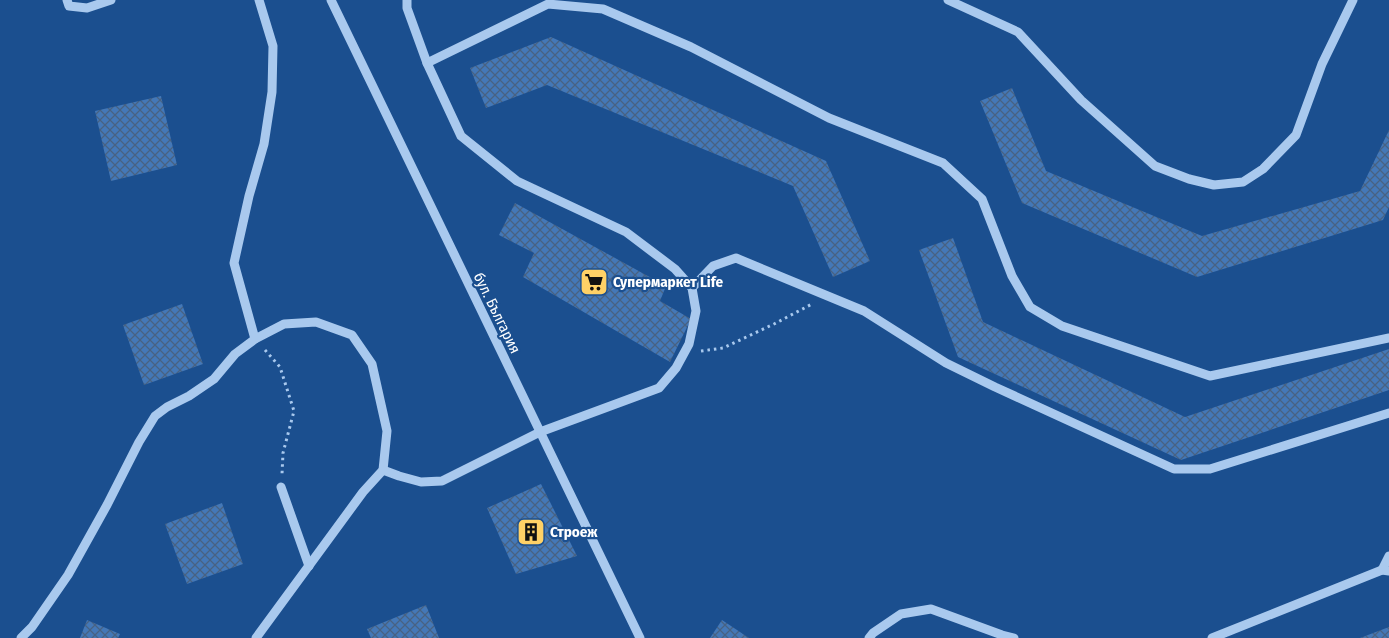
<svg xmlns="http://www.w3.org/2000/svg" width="1389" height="638" viewBox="0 0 1389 638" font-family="'Fira Sans Condensed',sans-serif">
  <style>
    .building { fill: url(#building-cross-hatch) }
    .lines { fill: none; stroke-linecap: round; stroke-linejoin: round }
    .path { stroke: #a9c9ee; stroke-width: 3; stroke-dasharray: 2.5 4; stroke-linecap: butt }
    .minor { stroke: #a9c9ee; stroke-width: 9 }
    .labels { text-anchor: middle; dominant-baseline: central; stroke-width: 4.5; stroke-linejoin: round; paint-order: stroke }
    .poi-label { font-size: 15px; font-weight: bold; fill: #fff; stroke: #1b4f8f; text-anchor: start }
    .street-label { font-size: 15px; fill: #fff; stroke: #1b4f8f }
  </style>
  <defs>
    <pattern id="building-cross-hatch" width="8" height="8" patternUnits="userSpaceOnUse" patternTransform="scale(1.25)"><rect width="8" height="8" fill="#4478b7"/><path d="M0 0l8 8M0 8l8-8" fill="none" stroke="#486282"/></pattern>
  </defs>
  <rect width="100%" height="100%" fill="#1b4f8f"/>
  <g class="building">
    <path d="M551,37L826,161L870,261L833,277L793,186L547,85L486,108L470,68Z"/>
    <path d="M1012,88L1046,171L1202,236L1360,191L1389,130V207L1383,220L1197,277L1022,203L980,101Z"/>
    <path d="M161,96L177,165L111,181L95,111Z"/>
    <path d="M515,203L666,286L660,301L691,319L670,362L523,277L534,253L499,235Z"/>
    <path d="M953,238L983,322L1185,417L1389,349V390L1181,460L958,357L919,250Z"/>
    <path d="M182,304L203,364L144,385L123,325Z"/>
    <path d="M541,484L577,556L516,574L487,508Z"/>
    <path d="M222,503L243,564L187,584L165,524Z"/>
    <path d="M426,605L439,638H371L367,629Z"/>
    <path d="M87,620L120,634L118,638H80Z"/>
    <path d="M722,620L749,638H710Z"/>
    <path d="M1389,627V638H1360Z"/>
  </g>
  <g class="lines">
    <g class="path">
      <path d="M265,350L280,367L294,411L283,453L282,474"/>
      <path d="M701,351L723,348L774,324L812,304"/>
    </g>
    <g class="minor">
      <path d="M67,0L69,6L87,8L111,0"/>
      <path d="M331,0L640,638"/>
      <path d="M948,0L1018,32L1081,100L1155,166L1189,179L1214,185L1243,182L1263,169L1296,135L1322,64L1353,0"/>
      <path d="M427,63L548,4L603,9L691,47L829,118L943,163L982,199L1012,276L1030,307L1062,326L1210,376L1389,338"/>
      <path d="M692,288L713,266L736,258L864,311L946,363L995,387L1174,469H1210L1389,413"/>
      <path d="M255,339L234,263L249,196L264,144L272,92L273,46L259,0"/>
      <path d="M383,470L399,476L421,482L442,481L540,432L659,388L676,368L689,344L696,311L692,288L675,269L626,232L517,181L461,136L427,63L407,8V0"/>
      <path d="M281,487L309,566"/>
      <path d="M1382,570L1389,556"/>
      <path d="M21,638L32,627L68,575L107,505L139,442L155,416L167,407L189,396L214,379L235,354L255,339L284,324L316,322L352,335L372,364L387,431L383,470L363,492L256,638"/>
      <path d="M869,638L873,633L901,614L931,609L1002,635L1014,638"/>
      <path d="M1212,638L1382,570L1389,571"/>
    </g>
  </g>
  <defs>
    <symbol id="supermarket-square" viewBox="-11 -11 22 22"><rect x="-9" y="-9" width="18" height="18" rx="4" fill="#ffd166" stroke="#1b4f8f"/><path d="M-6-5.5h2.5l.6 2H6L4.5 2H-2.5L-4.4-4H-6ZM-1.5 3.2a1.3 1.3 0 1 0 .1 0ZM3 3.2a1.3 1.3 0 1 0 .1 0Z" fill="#111"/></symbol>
    <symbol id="building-square" viewBox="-11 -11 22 22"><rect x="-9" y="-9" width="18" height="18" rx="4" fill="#ffd166" stroke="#1b4f8f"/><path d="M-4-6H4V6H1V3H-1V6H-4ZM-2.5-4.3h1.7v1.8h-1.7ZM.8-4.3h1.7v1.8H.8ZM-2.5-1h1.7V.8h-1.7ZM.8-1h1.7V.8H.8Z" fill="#111"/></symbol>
  </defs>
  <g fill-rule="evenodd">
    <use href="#supermarket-square" x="578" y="266" width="32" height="32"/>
    <use href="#building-square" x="515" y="516" width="32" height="32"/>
  </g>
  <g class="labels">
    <g class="poi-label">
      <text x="613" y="282">Супермаркет Life</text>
      <text x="550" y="532">Строеж</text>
    </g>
    <g class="street-label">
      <text transform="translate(497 313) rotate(64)">бул. България</text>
    </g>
  </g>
</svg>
